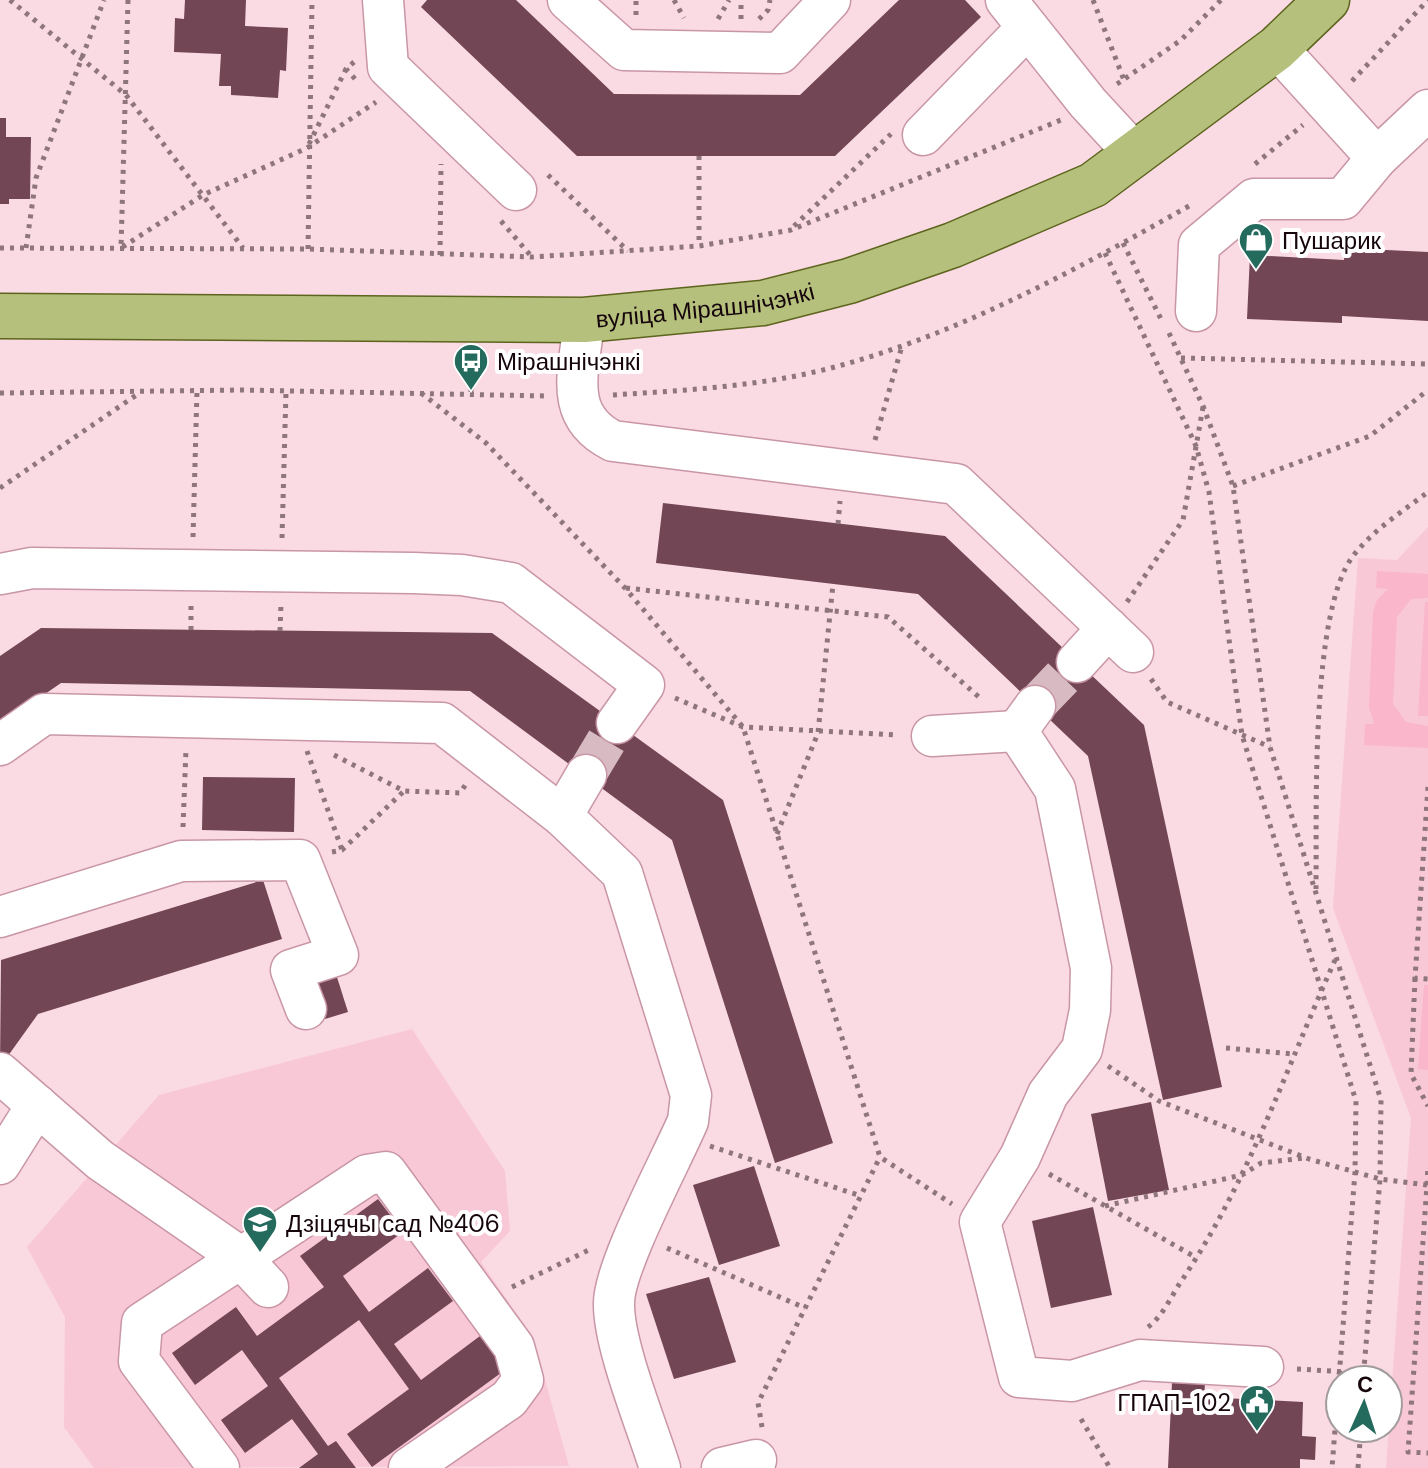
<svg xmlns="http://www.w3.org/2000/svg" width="1428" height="1468" viewBox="0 0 1428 1468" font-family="'DM Sans',sans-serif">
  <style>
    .built { fill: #f9c8d6 }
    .green { fill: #fab6cb }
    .building { fill: #724654 }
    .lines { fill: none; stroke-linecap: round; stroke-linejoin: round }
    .minor-tunnel { stroke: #d8bac3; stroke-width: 40; stroke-dasharray: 40 20; stroke-linecap: butt }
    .minor-casing { stroke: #c996a6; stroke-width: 43 }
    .major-casing { stroke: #5d641d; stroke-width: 47 }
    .path { stroke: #8f767d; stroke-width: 5; stroke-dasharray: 4 6; stroke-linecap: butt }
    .minor { stroke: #fff; stroke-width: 40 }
    .major { stroke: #b5c07d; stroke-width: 44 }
    .labels { text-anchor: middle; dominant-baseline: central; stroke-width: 8; stroke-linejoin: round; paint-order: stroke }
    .poi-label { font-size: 24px; fill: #16060b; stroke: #fff; text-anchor: start }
    .street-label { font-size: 24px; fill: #16060b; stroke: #fff }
  </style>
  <rect width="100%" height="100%" fill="#fadae3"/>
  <g class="built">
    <path d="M1428,527V1468H1386L1411,1118L1333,908L1358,558L1397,560Z"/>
    <path d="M412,1029L505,1171L510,1231L481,1262L533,1337L569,1466L94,1468L64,1427L65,1317L27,1247L159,1095Z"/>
  </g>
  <g class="green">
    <path d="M1377,571L1428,574V598L1411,599L1397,617L1393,704L1406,722L1428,726V748L1364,745L1365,724H1374L1369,707L1373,612L1377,600L1388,589L1376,588Z"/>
    <path d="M1425,602H1428V716H1418Z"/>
    <path d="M1424,985H1428V1070L1418,1069Z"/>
  </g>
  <g class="building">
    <path d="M185,0H246L245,26L288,28L286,71L280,70L278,98L231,95V86H219L221,54L174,52L175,18L184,19Z"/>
    <path d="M427,0H516L614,94L800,95L899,0H965L981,17L835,156H577L421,7Z"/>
    <path d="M0,118H6V137H31L30,199H9V204H0Z"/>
    <path d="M1345,248L1428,252V321L1342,316V323L1247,319L1250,255L1344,260Z"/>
    <path d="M663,503L945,536L1144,725L1222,1087L1163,1100L1088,756L918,594L656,563Z"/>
    <path d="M41,628L492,633L723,800L833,1143L775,1163L672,840L470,691L61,683L0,725V656Z"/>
    <path d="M203,777L295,778L294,832L202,830Z"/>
    <path d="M263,880L282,939L38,1014L0,1067L1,960Z"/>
    <path d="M336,974L348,1012L325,1019L313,982Z"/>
    <path d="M1151,1102L1169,1190L1108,1201L1091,1114Z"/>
    <path d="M754,1166L780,1246L719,1265L693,1185Z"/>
    <path d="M378,1199L403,1232L343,1276L369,1312L428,1268L453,1301L394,1344L421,1380L480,1336L505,1370L372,1467L347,1434L409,1389L359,1320L279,1378L328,1446L336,1441L356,1468H299L318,1454L292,1419L245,1453L221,1420L268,1386L242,1350L195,1385L172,1353L236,1307L257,1336L324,1287L300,1256Z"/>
    <path d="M1093,1207L1112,1295L1051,1308L1032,1221Z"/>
    <path d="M709,1277L736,1362L674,1379L646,1294Z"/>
    <path d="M1172,1383L1205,1384L1204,1397L1303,1402L1302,1436L1316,1437L1315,1460L1300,1459V1468H1168Z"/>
  </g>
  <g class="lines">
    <g class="minor-tunnel">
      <path d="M1035,706L1077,662"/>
      <path d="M586,775L617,723"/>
    </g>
    <defs>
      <g id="minor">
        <path d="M383,0L388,67L516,190"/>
        <path d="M568,0L624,50L780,53L830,0"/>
        <path d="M1006,0L1088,103L1136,155"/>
        <path d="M1277,48L1377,158"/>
        <path d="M923,135L1027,28"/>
        <path d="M1196,311L1199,245L1254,199H1343L1377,158L1428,110"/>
        <path d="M584,320C580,369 561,415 613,441L956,484L1133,652"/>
        <path d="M0,574L32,568L414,573L462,575L511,583L644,685L617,723"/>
        <path d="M1077,662L1108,628"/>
        <path d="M1035,706L1017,731L1055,789L1091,968L1090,1010L1082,1049L1048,1094L1020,1157L980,1222L1019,1377L1072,1381L1140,1360L1263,1367"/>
        <path d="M932,736L1017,731"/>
        <path d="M0,745L44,714L442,723L562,816L622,873L691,1095L688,1121C671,1161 614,1266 614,1303C613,1344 647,1426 660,1468"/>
        <path d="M562,816L586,775"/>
        <path d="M0,917L181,861L300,860L338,955L291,970L306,1009"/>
        <path d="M0,1073L100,1160L240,1257L268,1287"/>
        <path d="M0,1164L37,1105"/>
        <path d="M219,1468L139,1361L142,1323L367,1175L386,1172L514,1347L523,1380L509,1399L409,1468"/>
        <path d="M722,1468L756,1460"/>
      </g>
      <g id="major">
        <path id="s1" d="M0,316L584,320L763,303L849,281L953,245L1093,185L1277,48L1327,0"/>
      </g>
    </defs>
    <use href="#minor" class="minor-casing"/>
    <use href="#major" class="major-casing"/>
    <g class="path">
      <path d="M10,0L126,95L243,248"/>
      <path d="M128,0L121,248L203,195L307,148L376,102"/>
      <path d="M674,0L684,18"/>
      <path d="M1093,0L1124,80"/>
      <path d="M636,15V0"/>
      <path d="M718,19L729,0"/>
      <path d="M741,19V0"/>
      <path d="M759,19L768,10L770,0"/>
      <path d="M354,62L346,69L356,80"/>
      <path d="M1352,81L1428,0"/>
      <path d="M1117,84L1181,40L1221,0"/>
      <path d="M309,144L346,69"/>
      <path d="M699,156V246"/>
      <path d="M1255,164L1303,125"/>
      <path d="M548,175L628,251"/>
      <path d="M501,221L531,256"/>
      <path d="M794,226L891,134"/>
      <path d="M1123,243L1162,321"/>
      <path d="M0,248L308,249L532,257L699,246L791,230L1061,120"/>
      <path d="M26,248L36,178L104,0"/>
      <path d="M308,249L312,0"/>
      <path d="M1105,253L1196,446L1209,492L1242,735L1356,1101L1355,1172L1332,1468"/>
      <path d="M440,255L441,164"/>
      <path d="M1169,333L1203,406L1233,486L1270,747L1381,1100L1380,1179L1363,1380"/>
      <path d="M1181,358L1428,364"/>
      <path d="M471,392L472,353"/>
      <path d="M0,393L241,390L547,396"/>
      <path d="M421,393L486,443L625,588L743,727L880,1157L952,1204"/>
      <path d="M613,395C689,390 768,386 842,365C965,331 1079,268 1189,206"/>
      <path d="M875,440L902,346"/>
      <path d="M1233,486L1370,436L1428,390"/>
      <path d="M0,488L138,394"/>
      <path d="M838,524L840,501"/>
      <path d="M193,537L197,390"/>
      <path d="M282,538L286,391"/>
      <path d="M626,588L888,617L980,698"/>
      <path d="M1127,602L1183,520L1203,407"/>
      <path d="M191,630V603"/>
      <path d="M280,631L281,604"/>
      <path d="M1151,679L1167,702L1270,747"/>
      <path d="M675,698L743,727L898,735"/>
      <path d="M307,751L342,850"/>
      <path d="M334,755L404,791L460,793L466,784"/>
      <path d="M1428,787L1415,978L1428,979"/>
      <path d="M183,827L186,749"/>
      <path d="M777,834L818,733L833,584"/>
      <path d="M332,852L342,850L404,791"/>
      <path d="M1316,889C1317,812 1310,613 1353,556C1373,530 1403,511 1428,492"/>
      <path d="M1415,978L1411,1074L1428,1106"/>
      <path d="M1226,1048L1293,1054"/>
      <path d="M1108,1066L1159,1101L1309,1159L1380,1179L1427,1185L1408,1452L1428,1453"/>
      <path d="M710,1146L861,1196"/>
      <path d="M1049,1174L1197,1258"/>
      <path d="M1427,1185L1428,1166"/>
      <path d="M1105,1206L1242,1175L1261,1163L1304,1158"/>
      <path d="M667,1248L805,1308"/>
      <path d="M512,1287L593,1248"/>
      <path d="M1148,1327C1162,1317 1171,1297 1180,1283C1248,1183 1286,1069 1335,960"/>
      <path d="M1297,1369L1363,1373"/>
      <path d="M1081,1419L1110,1468"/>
      <path d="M762,1427L758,1403L880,1157"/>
      <path d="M1358,1468L1361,1428"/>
    </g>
    <use href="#minor" class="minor"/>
    <use href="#major" class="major"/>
  </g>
  <defs>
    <symbol id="shop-pin" viewBox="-11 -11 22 30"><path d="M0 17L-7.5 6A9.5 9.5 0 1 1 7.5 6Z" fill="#246a5d" stroke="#fff"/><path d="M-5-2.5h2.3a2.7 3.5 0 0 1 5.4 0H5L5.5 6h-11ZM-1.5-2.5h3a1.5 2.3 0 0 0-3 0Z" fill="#fff"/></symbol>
    <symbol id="bus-pin" viewBox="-11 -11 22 30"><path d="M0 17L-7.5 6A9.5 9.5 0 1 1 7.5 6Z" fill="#246a5d" stroke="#fff"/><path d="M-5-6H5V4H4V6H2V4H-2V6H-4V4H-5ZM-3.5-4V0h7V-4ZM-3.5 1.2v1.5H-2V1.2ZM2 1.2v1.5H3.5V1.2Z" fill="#fff"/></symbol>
    <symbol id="school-pin" viewBox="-11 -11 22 30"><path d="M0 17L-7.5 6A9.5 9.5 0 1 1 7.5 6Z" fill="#246a5d" stroke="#fff"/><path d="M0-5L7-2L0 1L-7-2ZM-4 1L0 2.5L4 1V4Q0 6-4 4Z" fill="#fff"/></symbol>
    <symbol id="civic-pin" viewBox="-11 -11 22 30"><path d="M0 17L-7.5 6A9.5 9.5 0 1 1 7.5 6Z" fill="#246a5d" stroke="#fff"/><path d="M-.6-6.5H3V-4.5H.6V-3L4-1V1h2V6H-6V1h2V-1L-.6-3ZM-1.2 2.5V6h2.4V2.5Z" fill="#fff"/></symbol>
  </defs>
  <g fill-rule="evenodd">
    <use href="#shop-pin" x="1236" y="220" width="40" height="54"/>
    <use href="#bus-pin" x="451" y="341" width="40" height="54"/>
    <use href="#school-pin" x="240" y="1203" width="40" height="54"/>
    <use href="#civic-pin" x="1237" y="1382" width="40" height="54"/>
  </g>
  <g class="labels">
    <g class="poi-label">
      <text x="1282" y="240">Пушарик</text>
      <text x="497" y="361">Мірашнічэнкі</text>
      <text x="286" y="1223">Дзіцячы сад №406</text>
      <text x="1231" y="1402" text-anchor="end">ГПАП-102</text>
    </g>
    <g class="street-label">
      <text stroke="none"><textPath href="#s1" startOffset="706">вуліца Мірашнічэнкі</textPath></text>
    </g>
  </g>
  <g transform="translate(1364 1404) rotate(3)"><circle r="38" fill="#ffffff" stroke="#a29b9d" stroke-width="2"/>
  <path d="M0-6L14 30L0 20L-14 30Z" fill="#246a5d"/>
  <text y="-12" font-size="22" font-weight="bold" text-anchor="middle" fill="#16060b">С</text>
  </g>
</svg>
